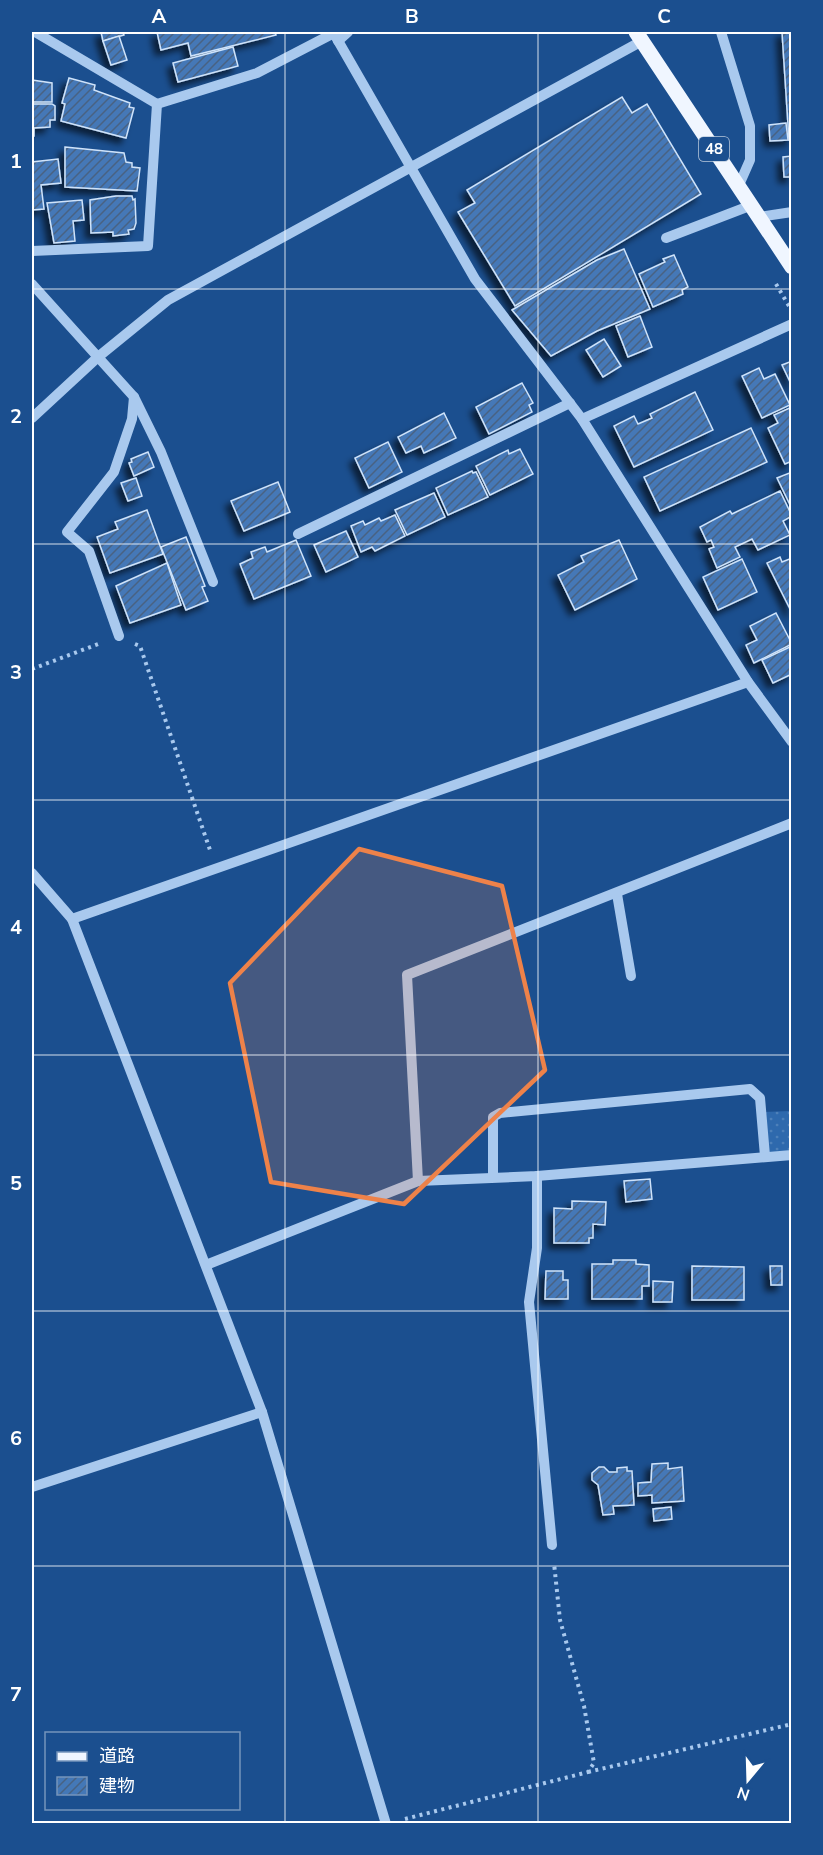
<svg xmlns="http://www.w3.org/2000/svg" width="823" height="1855" viewBox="0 0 823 1855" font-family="'Nunito Sans','Noto Sans JP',sans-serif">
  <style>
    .park { fill: url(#park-dots) }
    .building { fill: url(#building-hatch); stroke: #cfe3fa; stroke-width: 1.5; filter: url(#shadow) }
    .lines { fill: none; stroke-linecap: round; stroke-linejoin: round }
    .path { stroke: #a9c9ee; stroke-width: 4; stroke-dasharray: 3 4.5; stroke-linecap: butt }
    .minor { stroke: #a9c9ee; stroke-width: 10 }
    .major { stroke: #f0f6ff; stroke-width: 15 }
    .marked { fill: #ee8249; fill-opacity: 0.2; stroke: #ee8249; stroke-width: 4.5; stroke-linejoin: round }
    .grid { fill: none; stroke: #fff; stroke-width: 1.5; stroke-opacity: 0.55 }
    .labels { text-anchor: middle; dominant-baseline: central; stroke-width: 6; stroke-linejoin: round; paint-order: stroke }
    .shield { fill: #1b4f8f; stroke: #bbcadd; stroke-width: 1.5 }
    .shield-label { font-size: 15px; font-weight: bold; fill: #fff }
    .neatline { fill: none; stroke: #fff; stroke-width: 2 }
    .grid-label { font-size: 20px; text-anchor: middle; font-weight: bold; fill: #fff }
  </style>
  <defs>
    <pattern id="park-dots" width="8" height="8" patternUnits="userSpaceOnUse" patternTransform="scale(1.5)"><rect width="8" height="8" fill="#2e69ad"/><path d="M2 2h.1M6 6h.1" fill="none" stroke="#4d80b9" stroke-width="1.8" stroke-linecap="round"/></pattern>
    <pattern id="building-hatch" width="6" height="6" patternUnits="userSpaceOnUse" patternTransform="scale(1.5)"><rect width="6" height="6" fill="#4478b7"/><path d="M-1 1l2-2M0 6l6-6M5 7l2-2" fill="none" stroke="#486282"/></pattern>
    <filter id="shadow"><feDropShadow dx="-5.5" dy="5.5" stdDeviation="3" flood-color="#0009"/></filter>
  </defs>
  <rect width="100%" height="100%" fill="#1b4f8f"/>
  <path class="park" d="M791,1111V1155L765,1156L763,1112Z"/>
  <g class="building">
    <path d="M101,32H123L124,35L103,41Z"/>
    <path d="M157,32H275L276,35L191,56L188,43L161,50Z"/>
    <path d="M782,32H792V139L789,140Z"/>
    <path d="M119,36L127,60L111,65L103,41Z"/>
    <path d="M233,47L238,66L178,82L173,63Z"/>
    <path d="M69,78L95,85L94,90L130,103L129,107L134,108L126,138L61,121L65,104L62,103Z"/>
    <path d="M32,80L52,83V102H32Z"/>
    <path d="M622,97L632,113L647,104L701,194L515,306L458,212L475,203L467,190Z"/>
    <path d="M32,104H52L55,106V120H50V127L34,128V136H32Z"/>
    <path d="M786,123L788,140L770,141L769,125Z"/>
    <path d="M65,147L124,153L126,162L132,163V167L140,168L137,191L65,187Z"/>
    <path d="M792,156V177H784L783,157Z"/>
    <path d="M58,159L61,183L41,185L44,209L32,210V162Z"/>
    <path d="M116,196H132L133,200L135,199L136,223L134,229L128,230L129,234L113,236V232L91,233L90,200Z"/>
    <path d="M82,200L84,220L73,221L75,241L54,243L47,203Z"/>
    <path d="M624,249L650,309L597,331L551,356L512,310L597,260Z"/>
    <path d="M674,255L688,287L682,290L683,294L653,307L639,274L665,262L663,259Z"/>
    <path d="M640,316L652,347L628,357L616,326Z"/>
    <path d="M604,339L621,366L603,377L586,350Z"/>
    <path d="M792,361V386L782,365Z"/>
    <path d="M759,368L764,379L775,374L790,405L762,418L742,376Z"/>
    <path d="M522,383L533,403L529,405L532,412L489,434L476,407Z"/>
    <path d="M695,392L713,430L634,467L614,426L634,416L638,424L652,418L650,414Z"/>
    <path d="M792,407V461L785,464L768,428L778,423L774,415Z"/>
    <path d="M444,413L456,438L424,453L421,446L406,453L398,437Z"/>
    <path d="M751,428L767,462L660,511L644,477Z"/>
    <path d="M388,442L402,472L369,488L355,458Z"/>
    <path d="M520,449L533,474L490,495L476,466L508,450L509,454Z"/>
    <path d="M148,452L154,467L134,476L129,463L132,462L131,459Z"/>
    <path d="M472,471L473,473L476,472L488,497L448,515L436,488Z"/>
    <path d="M792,472V509L777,478Z"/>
    <path d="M136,478L142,496L128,501L121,483Z"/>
    <path d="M278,482L290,512L244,531L231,501Z"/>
    <path d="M780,491L792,516L783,521L790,535L758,550L752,539L735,547L740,557L717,568L709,549L714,547L711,540L707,542L700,527L730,511L732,514Z"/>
    <path d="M434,493L445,517L407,535L395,510Z"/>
    <path d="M147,510L163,554L110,573L97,537L118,529L115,522Z"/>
    <path d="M395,515L405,536L375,551L372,547L361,552L351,526L363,521L365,525L379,518L381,521Z"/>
    <path d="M346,531L358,557L326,572L314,545Z"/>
    <path d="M186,537L205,586L202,587L208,601L186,610L161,547Z"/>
    <path d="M296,540L311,576L254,599L240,564L253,558L251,552L265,547L267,552Z"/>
    <path d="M619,540L637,579L575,610L558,575L584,562L581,556Z"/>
    <path d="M780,557L782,562L792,558V613L767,563Z"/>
    <path d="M742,559L757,592L718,610L703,577Z"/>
    <path d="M167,563L181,605L130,623L116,586Z"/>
    <path d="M776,613L792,644L754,663L746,645L757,640L750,626Z"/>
    <path d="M792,646V674L773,683L762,660Z"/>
    <path d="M650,1179L652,1199L626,1202L624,1181Z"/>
    <path d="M572,1201L606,1202L605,1225L593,1224V1238H589V1243H554V1208L572,1209Z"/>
    <path d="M613,1260H636V1264L649,1265V1286H642V1299H592V1264H613Z"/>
    <path d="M692,1266L744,1267V1300H692Z"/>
    <path d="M770,1266H782V1285H771Z"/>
    <path d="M546,1271H563V1280H568V1299H545Z"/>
    <path d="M653,1281L673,1282L672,1302H653Z"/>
    <path d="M668,1463V1469L682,1467L684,1501L652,1503V1495L638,1496V1483L651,1482L652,1464Z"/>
    <path d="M599,1467H604L609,1472H617V1468L627,1467V1471H632L634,1505L613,1506L614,1514L603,1515L598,1485L592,1480V1473Z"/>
    <path d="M671,1507L672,1519L654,1521L653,1509Z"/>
  </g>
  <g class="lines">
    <g class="path">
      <path d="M776,284L789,306"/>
      <path d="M135,644L140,646L210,850"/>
      <path d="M32,669L101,643"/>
      <path d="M588,1772L792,1724"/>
      <path d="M405,1819L588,1772L594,1763L584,1706L560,1620L554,1563"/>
    </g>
    <g class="minor">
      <path d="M333,32L475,279L582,419L748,682L792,742"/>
      <path d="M721,32L750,126V160L739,185"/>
      <path d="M338,41L348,32"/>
      <path d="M157,104L257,73L334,33"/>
      <path d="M759,217L792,212"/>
      <path d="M666,238L752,205"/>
      <path d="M32,251L148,246L157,104L35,32"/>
      <path d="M32,284L134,397L161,452L213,582"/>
      <path d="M32,418L98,357L168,300L642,41"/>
      <path d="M582,419L792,324"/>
      <path d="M298,534L570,403"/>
      <path d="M119,636L89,551L67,532L114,472L132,419L134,397"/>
      <path d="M32,873L72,919L262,1412L386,1824"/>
      <path d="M617,894L631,976"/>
      <path d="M72,919L748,682"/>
      <path d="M537,1176V1248L529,1302L552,1545"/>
      <path d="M493,1177V1117L500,1113L750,1089L760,1098L765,1156"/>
      <path d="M418,1181L407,975L792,823"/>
      <path d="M206,1265L418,1181L537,1176L792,1155"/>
      <path d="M32,1487L262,1412"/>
    </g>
    <path class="major" d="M636,32L792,267"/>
  </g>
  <path class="marked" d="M359,849L502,886L545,1070L404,1204L271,1182L230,983Z"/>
  <path class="grid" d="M285,32V1824M538,32V1824M32,289H792M32,544H792M32,800H792M32,1055H792M32,1311H792M32,1566H792"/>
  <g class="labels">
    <rect class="shield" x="699" y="137" width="30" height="24" rx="4.5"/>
    <g class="shield-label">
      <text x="714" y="149">48</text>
    </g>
  </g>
  <rect width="823" height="1855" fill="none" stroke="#1b4f8f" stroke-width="66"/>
  <rect x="45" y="1732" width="195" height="78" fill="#1b4f8f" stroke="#7695bc" stroke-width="1.5"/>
  <rect x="57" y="1752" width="30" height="9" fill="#f0f6ff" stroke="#7695bc" stroke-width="1.5"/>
  <text x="99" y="1762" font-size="18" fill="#ffffff">道路</text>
  <rect x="57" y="1777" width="30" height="18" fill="url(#building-hatch)" stroke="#7695bc" stroke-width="1.5"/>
  <text x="99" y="1792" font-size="18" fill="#ffffff">建物</text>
  <g transform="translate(748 1780) rotate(199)" stroke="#1b4f8f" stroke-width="4.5" paint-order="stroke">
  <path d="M0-4.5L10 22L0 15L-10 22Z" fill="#ffffff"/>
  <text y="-9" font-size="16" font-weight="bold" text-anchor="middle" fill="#ffffff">N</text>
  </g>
  <rect x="33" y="33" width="757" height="1789" class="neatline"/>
  <g class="grid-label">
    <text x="159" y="23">A</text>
    <text x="412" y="23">B</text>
    <text x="664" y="23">C</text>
    <text x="16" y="168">1</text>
    <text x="16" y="423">2</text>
    <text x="16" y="679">3</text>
    <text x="16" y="934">4</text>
    <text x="16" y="1190">5</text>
    <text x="16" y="1445">6</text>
    <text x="16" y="1701">7</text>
  </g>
</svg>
